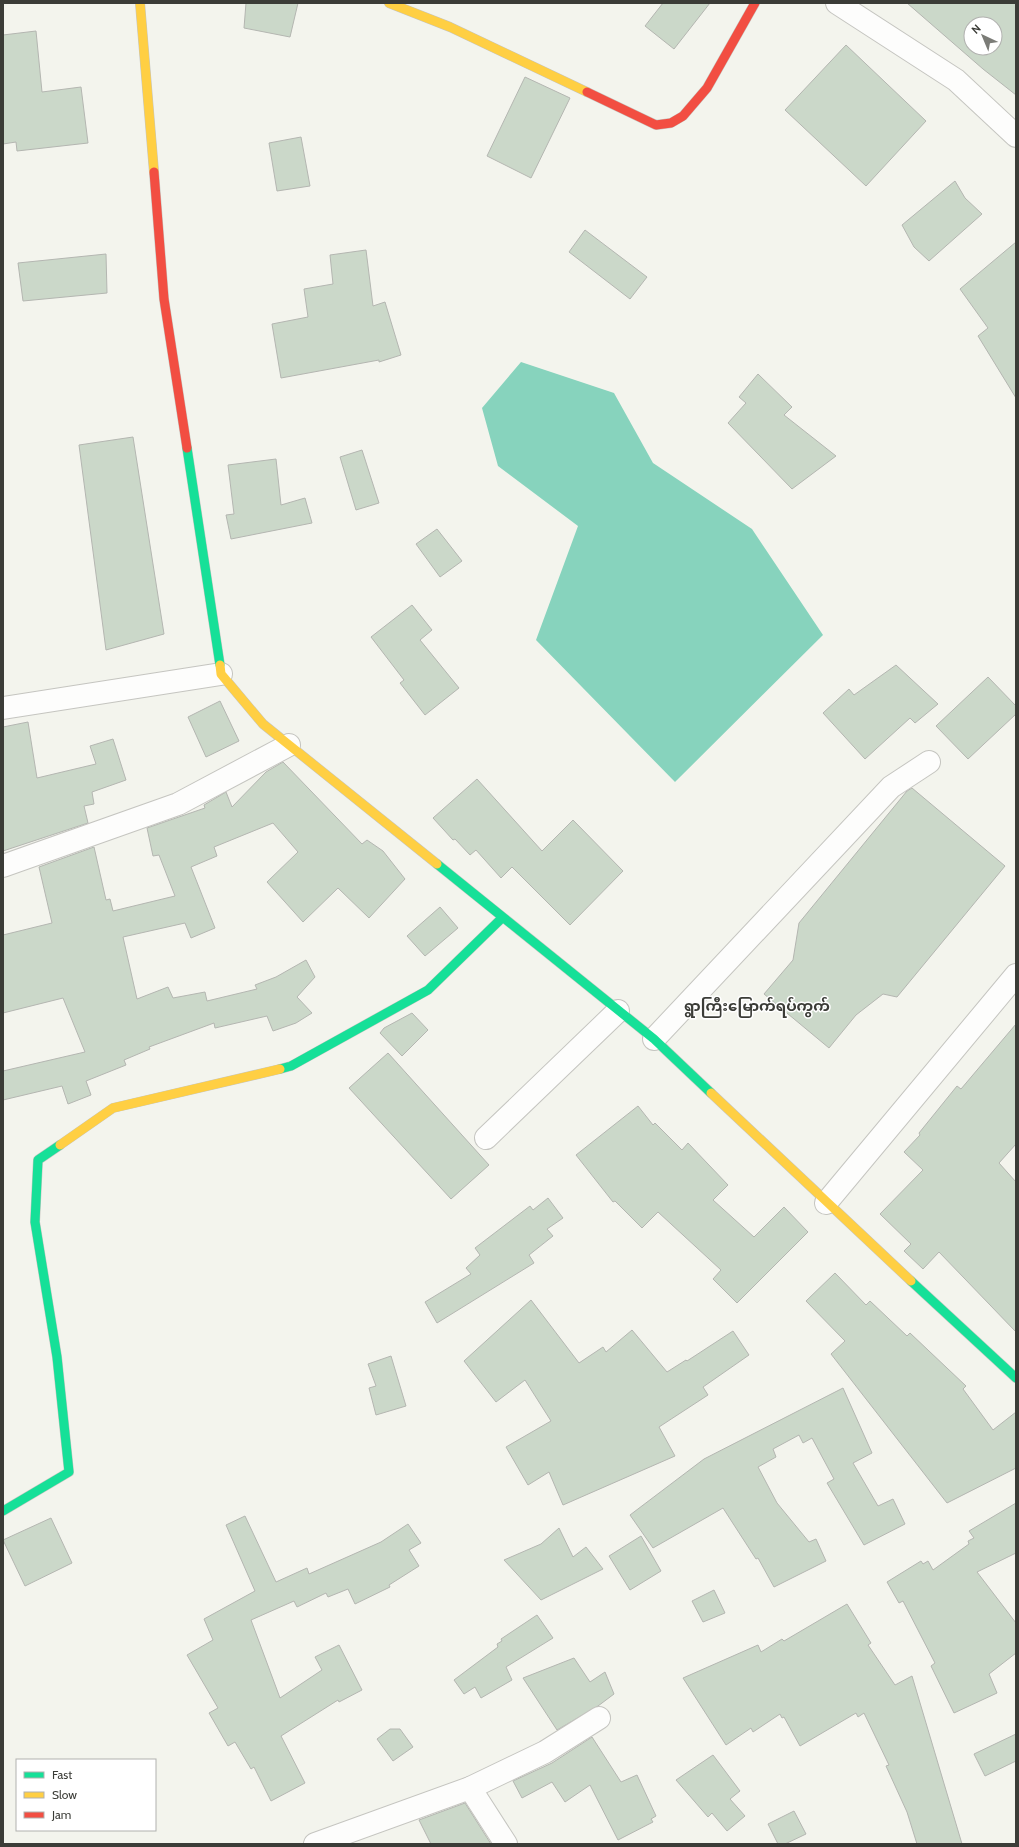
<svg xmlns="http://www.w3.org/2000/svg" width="1019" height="1847" viewBox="0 0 1019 1847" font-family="Cabin,'Noto Sans Myanmar',sans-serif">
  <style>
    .water { fill: #87d3bd }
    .building { fill: #cbd8c9; stroke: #b4b6b1; fill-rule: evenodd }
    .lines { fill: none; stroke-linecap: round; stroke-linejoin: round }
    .street-casing { stroke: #c5c5c0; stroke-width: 24 }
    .fast-casing { stroke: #c5c5c0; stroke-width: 10 }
    .slow-casing { stroke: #c5c5c0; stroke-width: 10 }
    .jam-casing { stroke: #c5c5c0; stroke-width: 10 }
    .street { stroke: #fdfdfc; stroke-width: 22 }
    .fast { stroke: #16e098; stroke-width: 9 }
    .slow { stroke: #ffcf43; stroke-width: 9 }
    .jam { stroke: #f24e42; stroke-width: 9 }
    .labels { text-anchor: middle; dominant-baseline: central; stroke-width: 3; stroke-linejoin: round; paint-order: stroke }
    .quarter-label { font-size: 15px; font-weight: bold; fill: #3b3c37; stroke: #fff }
  </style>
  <rect width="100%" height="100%" fill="#f3f4ed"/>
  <path class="water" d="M521,362L614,393L653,463L752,529L823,635L675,782L536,640L578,526L498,466L482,408Z"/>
  <g class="building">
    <path d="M246,3H298L290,37L244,28Z"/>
    <path d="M663,3H710L674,49L645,26Z"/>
    <path d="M907,3H1016V95L983,69ZM971,24H995V48H971Z"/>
    <path d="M36,31L42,92L81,87L88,143L17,151L16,142L3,144V35Z"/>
    <path d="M846,45L926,121L866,186L785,110Z"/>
    <path d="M525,77L570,98L531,178L487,156Z"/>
    <path d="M301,137L310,186L277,191L269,143Z"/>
    <path d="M955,181L965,198L982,214L929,261L914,247L902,225Z"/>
    <path d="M585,230L647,277L630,299L569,252Z"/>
    <path d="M1016,242V398L978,336L988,328L960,289Z"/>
    <path d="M366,250L373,306L385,302L401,355L379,362V360L281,378L272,324L308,317L304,289L333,284L330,255Z"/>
    <path d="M106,254L107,293L23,301L18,263Z"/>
    <path d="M758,374L792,407L784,415L836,456L792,489L728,423L746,403L739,397Z"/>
    <path d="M133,437L164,634L106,650L79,445Z"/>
    <path d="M362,450L379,503L356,510L340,457Z"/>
    <path d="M276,459L281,505L305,498L312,523L231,539L226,515L234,514L228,465Z"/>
    <path d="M437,529L462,561L440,577L416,544Z"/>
    <path d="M412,605L432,630L420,640L459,688L425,715L400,683L404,680L371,637Z"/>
    <path d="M896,665L938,704L915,723L910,718L865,759L823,713L849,689L854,695Z"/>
    <path d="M988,677L1016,706V714L968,759L936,726Z"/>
    <path d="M220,701L239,741L206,757L188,717Z"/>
    <path d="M28,722L37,778L96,764L90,746L113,739L126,780L92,792L94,804L84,806L88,823L3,851V727Z"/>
    <path d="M283,762L362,844L367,840L383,851L405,879L369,918L338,888L303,922L267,882L298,852L273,823L214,847L217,856L191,867L215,928L191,938L185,923L123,937L137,999L168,987L173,998L205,992L207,1001L257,989L255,985L276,977L306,960L315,977L297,997L312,1013L296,1023L273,1031L267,1016L215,1028L214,1023L149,1047L150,1049L124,1060L126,1065L86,1081L91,1095L68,1104L62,1086L3,1100V1071L85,1052L63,998L3,1013V935L52,923L39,867L94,847L106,900L110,899L113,911L175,896L159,855L153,856L147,828L205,808L204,805L226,792L232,807L266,772Z"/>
    <path d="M477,779L542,851L573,820L623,871L570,925L512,867L501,878L476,850L470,855L455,839L453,840L433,818Z"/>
    <path d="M912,788L1005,866L897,997L883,994L856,1015L829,1048L764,994L793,960L799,923L907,791Z"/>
    <path d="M440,907L458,928L425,956L407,936Z"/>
    <path d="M412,1013L428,1030L402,1056L380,1033L384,1028Z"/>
    <path d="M1016,1024V1144L999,1163L1016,1182V1332L939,1252L923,1269L904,1251L911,1244L880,1214L923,1170L904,1152L920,1135L919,1133L957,1086L961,1089Z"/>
    <path d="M388,1053L489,1165L451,1199L349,1088Z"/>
    <path d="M638,1106L653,1125L655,1123L682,1150L688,1143L728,1185L713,1200L754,1237L784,1207L808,1232L737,1303L713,1279L721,1270L658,1212L642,1228L615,1201L613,1202L576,1155Z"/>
    <path d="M548,1198L563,1218L547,1229L553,1236L529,1255L534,1263L437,1323L425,1302L471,1274L466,1268L480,1255L475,1248L530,1206L533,1210Z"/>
    <path d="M835,1273L866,1305L870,1301L907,1336L910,1333L966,1386L963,1389L993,1430L1016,1412V1468L947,1503L831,1354L845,1341L806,1301Z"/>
    <path d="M531,1300L579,1363L603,1347L606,1352L632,1330L667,1372L686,1360L687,1361L733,1331L749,1355L703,1387L708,1395L659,1427L675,1456L563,1505L549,1472L528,1485L506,1447L551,1421L525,1380L496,1402L464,1361Z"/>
    <path d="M391,1356L406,1406L376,1415L369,1388L376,1386L368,1364Z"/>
    <path d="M843,1388L872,1453L853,1463L878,1506L893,1499L905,1524L864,1545L827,1483L834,1479L812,1438L803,1443L799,1435L773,1449L776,1457L758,1467L777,1503L809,1542L816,1539L826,1561L774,1587L758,1558L756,1559L723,1508L653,1548L630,1515L704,1459Z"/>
    <path d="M1016,1503V1553L977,1572L1016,1623V1653L989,1674L997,1693L954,1713L931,1666L935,1663L903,1601L899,1603L887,1582L921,1561L923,1564L928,1561L933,1570L969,1544L968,1541L974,1538L969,1531Z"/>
    <path d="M245,1516L276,1582L307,1568L309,1574L381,1542L408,1524L421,1543L409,1550L419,1566L389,1585L390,1587L355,1604L348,1589L328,1597L326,1593L297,1607L294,1601L251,1620L280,1698L322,1670L315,1657L339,1645L362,1690L339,1702L338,1700L281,1736L305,1783L271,1801L254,1767L251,1769L235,1742L228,1746L209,1713L218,1708L187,1655L213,1640L204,1619L255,1591L226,1525Z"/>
    <path d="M51,1518L72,1563L25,1586L3,1540Z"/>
    <path d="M559,1528L573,1557L586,1547L603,1569L541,1600L504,1560L541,1544Z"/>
    <path d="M641,1536L661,1571L630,1590L609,1556Z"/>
    <path d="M714,1590L725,1613L703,1622L692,1601Z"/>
    <path d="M847,1604L871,1643L868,1645L895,1685L912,1676L962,1844H917L907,1812L886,1766L889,1765L864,1713L858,1717L856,1713L800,1746L784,1717L782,1718L780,1714L753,1732L751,1728L726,1745L683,1678L758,1645L761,1652L782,1639L784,1641Z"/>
    <path d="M537,1615L553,1638L506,1667L512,1680L481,1698L475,1687L464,1694L454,1680L498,1647L497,1644L502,1641L501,1639Z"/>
    <path d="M574,1658L590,1682L605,1672L614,1694L598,1706L557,1730L523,1678Z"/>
    <path d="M390,1729H400L413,1747L393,1761L377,1739Z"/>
    <path d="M1016,1734V1761L985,1776L974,1754Z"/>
    <path d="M592,1737L621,1782L637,1775L656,1816L651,1819L653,1822L618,1840L590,1785L565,1802L552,1782L522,1798L513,1781L552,1763Z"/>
    <path d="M713,1755L740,1791L730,1799L745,1816L727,1831L712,1813L708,1817L676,1780Z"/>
    <path d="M465,1803L491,1844H431L419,1820Z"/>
    <path d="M794,1811L806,1834L785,1844H778L768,1824Z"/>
  </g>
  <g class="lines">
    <defs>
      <g id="street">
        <path d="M837,3L956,80L1016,136"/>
        <path d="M3,708L221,674"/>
        <path d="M3,866L178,804L289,745"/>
        <path d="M654,1039L891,787L929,762"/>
        <path d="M486,1138L618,1011"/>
        <path d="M826,1203L1016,975"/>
        <path d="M470,1788L506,1844"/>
        <path d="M315,1844L470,1788L545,1752L599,1718"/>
      </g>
      <g id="fast">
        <path d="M187,448L220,665"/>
        <path d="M437,864L654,1039L711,1093"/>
        <path d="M280,1069L291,1066L428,990L502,918"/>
        <path d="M911,1281L1016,1378"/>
        <path d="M3,1511L69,1472L57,1357L35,1222L38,1160L60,1145"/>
      </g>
      <g id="slow">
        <path d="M140,3L154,172"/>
        <path d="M389,3L450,27L587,92"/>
        <path d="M220,665L221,674L263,724L437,864"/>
        <path d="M711,1093L911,1281"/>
        <path d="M60,1145L113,1108L280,1069"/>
      </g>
      <g id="jam">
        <path d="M587,92L656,125L671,123L683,116L707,88L755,3"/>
        <path d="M154,172L164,299L187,448"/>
      </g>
    </defs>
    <use href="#street" class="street-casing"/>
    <use href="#fast" class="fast-casing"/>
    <use href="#slow" class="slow-casing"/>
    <use href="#jam" class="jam-casing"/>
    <use href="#street" class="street"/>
    <use href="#fast" class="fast"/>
    <use href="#slow" class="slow"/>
    <use href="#jam" class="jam"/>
  </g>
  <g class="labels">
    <g class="quarter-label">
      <text x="757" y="1006">ရွာကြီးမြောက်ရပ်ကွက်</text>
    </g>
  </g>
  <rect width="1019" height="1847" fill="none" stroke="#3b3c37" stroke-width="8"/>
  <rect x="16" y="1759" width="140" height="72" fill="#ffffff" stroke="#b1b1af"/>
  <rect x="24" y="1772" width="20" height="6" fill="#16e098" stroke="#b1b1af"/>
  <text x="52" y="1779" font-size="12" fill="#3b3c37">Fast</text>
  <rect x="24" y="1792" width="20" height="6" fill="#ffcf43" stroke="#b1b1af"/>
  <text x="52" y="1799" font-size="12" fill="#3b3c37">Slow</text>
  <rect x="24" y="1812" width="20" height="6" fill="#f24e42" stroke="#b1b1af"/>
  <text x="52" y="1819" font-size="12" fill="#3b3c37">Jam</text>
  <g transform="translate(983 36) rotate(316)"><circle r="19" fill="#ffffff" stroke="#b1b1af"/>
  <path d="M0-3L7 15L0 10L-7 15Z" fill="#7b7c77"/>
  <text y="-6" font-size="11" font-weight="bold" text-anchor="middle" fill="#3b3c37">N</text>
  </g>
</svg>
